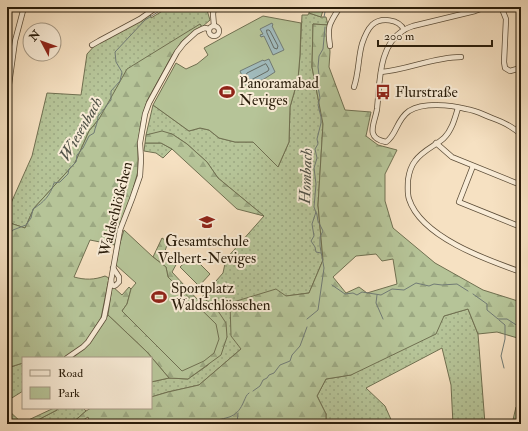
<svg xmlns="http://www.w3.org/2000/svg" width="528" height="431" viewBox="0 0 528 431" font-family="'IM FELL Double Pica',serif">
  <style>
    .grass { fill: url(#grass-dots); stroke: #707051 }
    .forest { fill: url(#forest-firs); stroke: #707051; fill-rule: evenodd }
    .park { fill: #b6c498; stroke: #707051 }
    .water { fill: #a1bbbd; stroke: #717b75 }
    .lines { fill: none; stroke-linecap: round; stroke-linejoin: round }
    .shore { stroke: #656c64; stroke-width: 1 }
    .stream { stroke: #717b75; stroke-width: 1 }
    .street-casing { stroke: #5c4d38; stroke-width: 6 }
    .street { stroke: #f9ecd7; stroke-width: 4.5 }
    .labels { text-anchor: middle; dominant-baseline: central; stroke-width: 4; stroke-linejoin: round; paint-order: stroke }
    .poi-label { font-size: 15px; fill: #291c0a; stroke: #f9ecd7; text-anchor: start }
    .street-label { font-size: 15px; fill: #291c0a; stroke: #f9ecd7 }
    .water-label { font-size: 16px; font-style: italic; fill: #535449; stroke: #f9ecd7 }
  </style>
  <defs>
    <pattern id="grass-dots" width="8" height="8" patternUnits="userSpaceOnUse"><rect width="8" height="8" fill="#b6c498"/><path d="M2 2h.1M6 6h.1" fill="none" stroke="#9ca882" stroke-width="1.8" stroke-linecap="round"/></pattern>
    <pattern id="forest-firs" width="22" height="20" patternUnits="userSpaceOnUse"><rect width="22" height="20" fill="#b6c498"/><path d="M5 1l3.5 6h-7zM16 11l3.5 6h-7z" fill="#9ca882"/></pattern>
  </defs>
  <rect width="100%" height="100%" fill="#f6e1c2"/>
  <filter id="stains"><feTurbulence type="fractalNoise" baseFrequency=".005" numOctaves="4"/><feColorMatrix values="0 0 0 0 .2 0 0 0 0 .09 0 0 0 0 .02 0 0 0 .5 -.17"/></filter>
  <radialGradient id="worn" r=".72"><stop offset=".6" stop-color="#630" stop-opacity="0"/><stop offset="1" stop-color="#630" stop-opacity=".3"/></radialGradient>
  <g class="grass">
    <path d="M169,7H206L210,20L202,27L200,24L99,119L89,131L75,163L34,208L25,228L7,222V212L32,156L47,93L81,95L87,54L97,43L150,13L151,18Z"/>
    <path d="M309,13L321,17H326L328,25L313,24L312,67L323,124L318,205L323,260L309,293L286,296L241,349L199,385L168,392L151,397V382L169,378L188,379L208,365L227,337L216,308L202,297L223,273L226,259L264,216L218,178L207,162L187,144L172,134L146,135L153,105L189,131L200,128L209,130L219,138L235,142H253L278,167L289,142L290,107L298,79L300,55L302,15H308Z"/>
    <path d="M145,143H161L172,149L163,158L156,153L144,151Z"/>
    <path d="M468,309L478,334L485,424H453L451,385L442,348L366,388L385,406L393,424H326V414L317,396L326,379L351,375L444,316Z"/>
    <path d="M23,363V391L7,401V368Z"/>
    <path d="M516,407L521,410V424H512Z"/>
    <path d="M57,408H83L86,411L71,424H30L57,410Z"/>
  </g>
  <g class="forest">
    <path d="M200,24L202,27L188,36L182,41L170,59L147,101L141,122L138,146V171L132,193L118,230L115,245L90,240L74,277C85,280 94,280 105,276L109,278L101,318L87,340L83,345L64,358H23V363L7,368V222L25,228L34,208L75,163L89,131L99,119L127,69Z"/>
    <path d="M313,24L328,25L330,52L329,67L345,110L371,112L366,136L378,145L397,150L385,174V201L393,228L435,263L483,290L521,302V339L497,332L478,334L468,309L444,316L436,334L351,375L326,379L317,396L326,414V424H91L88,417L77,424H71L86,411L91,408H151V397L168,392L199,385L241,349L231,336L230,303L276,289L286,296L309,293L323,260L318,205L323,124L312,67ZM376,254L382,261L393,259L397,284L367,293L359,287L346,293L333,277L356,256Z"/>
    <path d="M162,131L172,134L187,144L207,162L218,178L264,216L237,209L172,149L161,143H145L146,135Z"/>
    <path d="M162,238L168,242L165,251L177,263L172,272L198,300L202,297L216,308L226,323L227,337L221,355L188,379L169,378L147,352L108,315L112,286L122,295L129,287L131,289L127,304L122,311L168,277L166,267L153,257Z"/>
    <path d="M54,408H57V410L30,424H7V409L22,423Z"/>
  </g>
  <g class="park">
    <path d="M310,7H324L321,17L309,13Z"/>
    <path d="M263,16L301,23L300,55L298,79L290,107L289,142L278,167L253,142H235L219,138L209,130L200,128L189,131L153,105L176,63L186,69L197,64L208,55L204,48L224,37Z"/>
    <path d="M124,230L153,257L166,267L168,277L216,324L219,339L214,353L204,361L182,371L122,311L127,304L131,289L136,283L116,265L119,246Z"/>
    <path d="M192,256L210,274L199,286L180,267Z"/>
    <path d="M108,315L147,352L169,378L151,382V358H73C86,346 100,330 108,315Z"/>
  </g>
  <g class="water">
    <path d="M272,23L273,25L272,26L284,50L273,55L264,36L261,37L260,35L263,34L260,29Z"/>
    <path d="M269,59L275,72L264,79L247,87L240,71L263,60L264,61Z"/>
  </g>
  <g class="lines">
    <g class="shore">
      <path d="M267,30H269L270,31L278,46L277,49L274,48L267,33Z"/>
      <path d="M266,64L269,69L268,71L251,80H249L246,75L247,73L263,65Z"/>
    </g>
    <g class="stream">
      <path d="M324,17L326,7"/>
      <path d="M316,212L312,224L314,236L311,241L315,247L316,252L321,253"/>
      <path d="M7,237L13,230L26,225L31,218L33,209C44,202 50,196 54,183L60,182L68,174L69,169L76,162L77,155L83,148L89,136L94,133C95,127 98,123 98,116C103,111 106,106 111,100V91L120,81L122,72L116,62L115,52L145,20L166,7"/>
      <path d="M332,285L345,294L353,293L357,295L362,292L381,295L392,289L404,290L416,283L429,286L434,284L442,285L457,284L468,291"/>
      <path d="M473,294L487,304V310L498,319H507L521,328"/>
      <path d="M377,295L376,303L383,319"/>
      <path d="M307,319L318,310L324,268L320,246V237L323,231L318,221L317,215L314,207L316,184L314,168L317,158L315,149L318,144L317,139L321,123V117L318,105L320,98L317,81L319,75L318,67L319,56L323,49L325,27"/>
      <path d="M499,320L505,325V339L501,356L504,368"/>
      <path d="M253,391L260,386L263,380L267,378L269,375L274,373L280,365L290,361L292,355L300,346L307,327"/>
      <path d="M178,424L187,422L188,424"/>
      <path d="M195,424L202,423L204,424"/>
      <path d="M211,424L213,421C229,417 237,418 244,401C246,397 246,395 249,393"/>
      <path d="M237,424L238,413"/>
    </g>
    <defs>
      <g id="street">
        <path d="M486,7L475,11L413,26C410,27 407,28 404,30C378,45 380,83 377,109C375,123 364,138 386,142C397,135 396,120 409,111C424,102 451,105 466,109C475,110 484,115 492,118C503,122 514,127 521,135"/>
        <path d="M500,7L502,9L506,19L504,62L505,68L510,71L517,69L521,66"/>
        <circle cx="214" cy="31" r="5"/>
        <path d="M214,26L213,14L214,7"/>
        <path d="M92,45L99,41L140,19L157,7"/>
        <path d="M330,46C327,26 329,24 340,7"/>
        <path d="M381,72C408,70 433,57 461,57"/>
        <path d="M354,87C359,72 358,58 362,44C364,38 368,29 372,25C381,17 399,19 404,30"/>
        <path d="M7,99L15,41L24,7"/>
        <path d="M458,108C455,118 452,130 444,138C435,146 423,150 415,161C411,166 409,173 408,180C408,186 407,193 409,199C421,237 487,260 521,272"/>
        <path d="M436,143L452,157L521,185"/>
        <path d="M473,166L459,202L521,227"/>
        <path d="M111,280L112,285L114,286L116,285L119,282V277L113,268"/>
        <path d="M67,358L83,347L88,342L104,318L107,303L112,275L120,230L132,199L140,176L141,159L140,143L145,114L149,103L177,52L184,43L196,32L202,29L205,28L209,29"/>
      </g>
    </defs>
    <use href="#street" class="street-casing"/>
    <use href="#street" class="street"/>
  </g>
  <defs>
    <symbol id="stadium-bare" viewBox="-9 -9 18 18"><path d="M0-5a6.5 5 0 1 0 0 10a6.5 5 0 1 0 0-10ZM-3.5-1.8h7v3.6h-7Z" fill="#8f2418" stroke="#f9ecd7" stroke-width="2.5" paint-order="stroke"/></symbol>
    <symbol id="bus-bare" viewBox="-9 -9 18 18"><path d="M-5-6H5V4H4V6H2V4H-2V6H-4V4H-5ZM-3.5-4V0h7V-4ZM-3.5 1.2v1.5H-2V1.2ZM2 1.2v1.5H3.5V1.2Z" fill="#8f2418" stroke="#f9ecd7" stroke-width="2.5" paint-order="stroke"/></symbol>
    <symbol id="school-bare" viewBox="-9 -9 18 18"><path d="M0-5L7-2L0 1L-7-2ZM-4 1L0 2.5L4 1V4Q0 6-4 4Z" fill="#8f2418" stroke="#f9ecd7" stroke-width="2.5" paint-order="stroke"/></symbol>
  </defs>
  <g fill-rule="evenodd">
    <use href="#stadium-bare" x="216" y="81" width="22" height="22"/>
    <use href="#bus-bare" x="372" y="81" width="22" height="22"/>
    <use href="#school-bare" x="196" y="211" width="22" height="22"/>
    <use href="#stadium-bare" x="148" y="286" width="22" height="22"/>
  </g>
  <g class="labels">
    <g class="poi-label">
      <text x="239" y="83">Panoramabad<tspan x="239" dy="17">Neviges</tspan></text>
      <text x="395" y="92">Flurstraße</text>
      <text x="207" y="241" text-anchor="middle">Gesamtschule<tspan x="207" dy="17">Velbert-Neviges</tspan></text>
      <text x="171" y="288">Sportplatz<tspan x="171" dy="17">Waldschlösschen</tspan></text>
    </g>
    <g class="street-label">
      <text transform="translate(116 209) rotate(-76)">Waldschlößchen</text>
    </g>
    <g class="water-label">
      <text transform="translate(81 129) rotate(-60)">Wiesenbach</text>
      <text transform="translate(306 176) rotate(-88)">Hombach</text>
    </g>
  </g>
  <rect width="528" height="431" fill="none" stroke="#f6e1c2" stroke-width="24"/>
  <rect x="8" y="8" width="512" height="415" fill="none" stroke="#291c0a" stroke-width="2"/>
  <rect x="12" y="12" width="504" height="407" fill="none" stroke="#291c0a"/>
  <rect x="22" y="357" width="130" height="52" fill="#f9ecd7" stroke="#a69985"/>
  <rect x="30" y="370" width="20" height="6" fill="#f9ecd7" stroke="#a69985"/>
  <text x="58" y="377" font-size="12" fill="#291c0a">Road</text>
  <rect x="30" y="387" width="20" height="12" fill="#b6c498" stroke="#a69985"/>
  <text x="58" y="397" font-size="12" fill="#291c0a">Park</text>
  <g transform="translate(42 42) rotate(311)"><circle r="19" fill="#f9ecd7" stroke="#a69985"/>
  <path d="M0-3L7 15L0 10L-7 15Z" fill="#8f2418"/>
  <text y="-6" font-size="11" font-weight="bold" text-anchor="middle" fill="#291c0a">N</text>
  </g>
  <path d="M378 40v6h114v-6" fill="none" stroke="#291c0a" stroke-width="2"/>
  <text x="384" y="40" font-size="12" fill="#291c0a" stroke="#f9ecd7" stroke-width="3" paint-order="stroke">200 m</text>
  <rect width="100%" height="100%" filter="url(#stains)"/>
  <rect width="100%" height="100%" fill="url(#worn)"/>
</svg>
